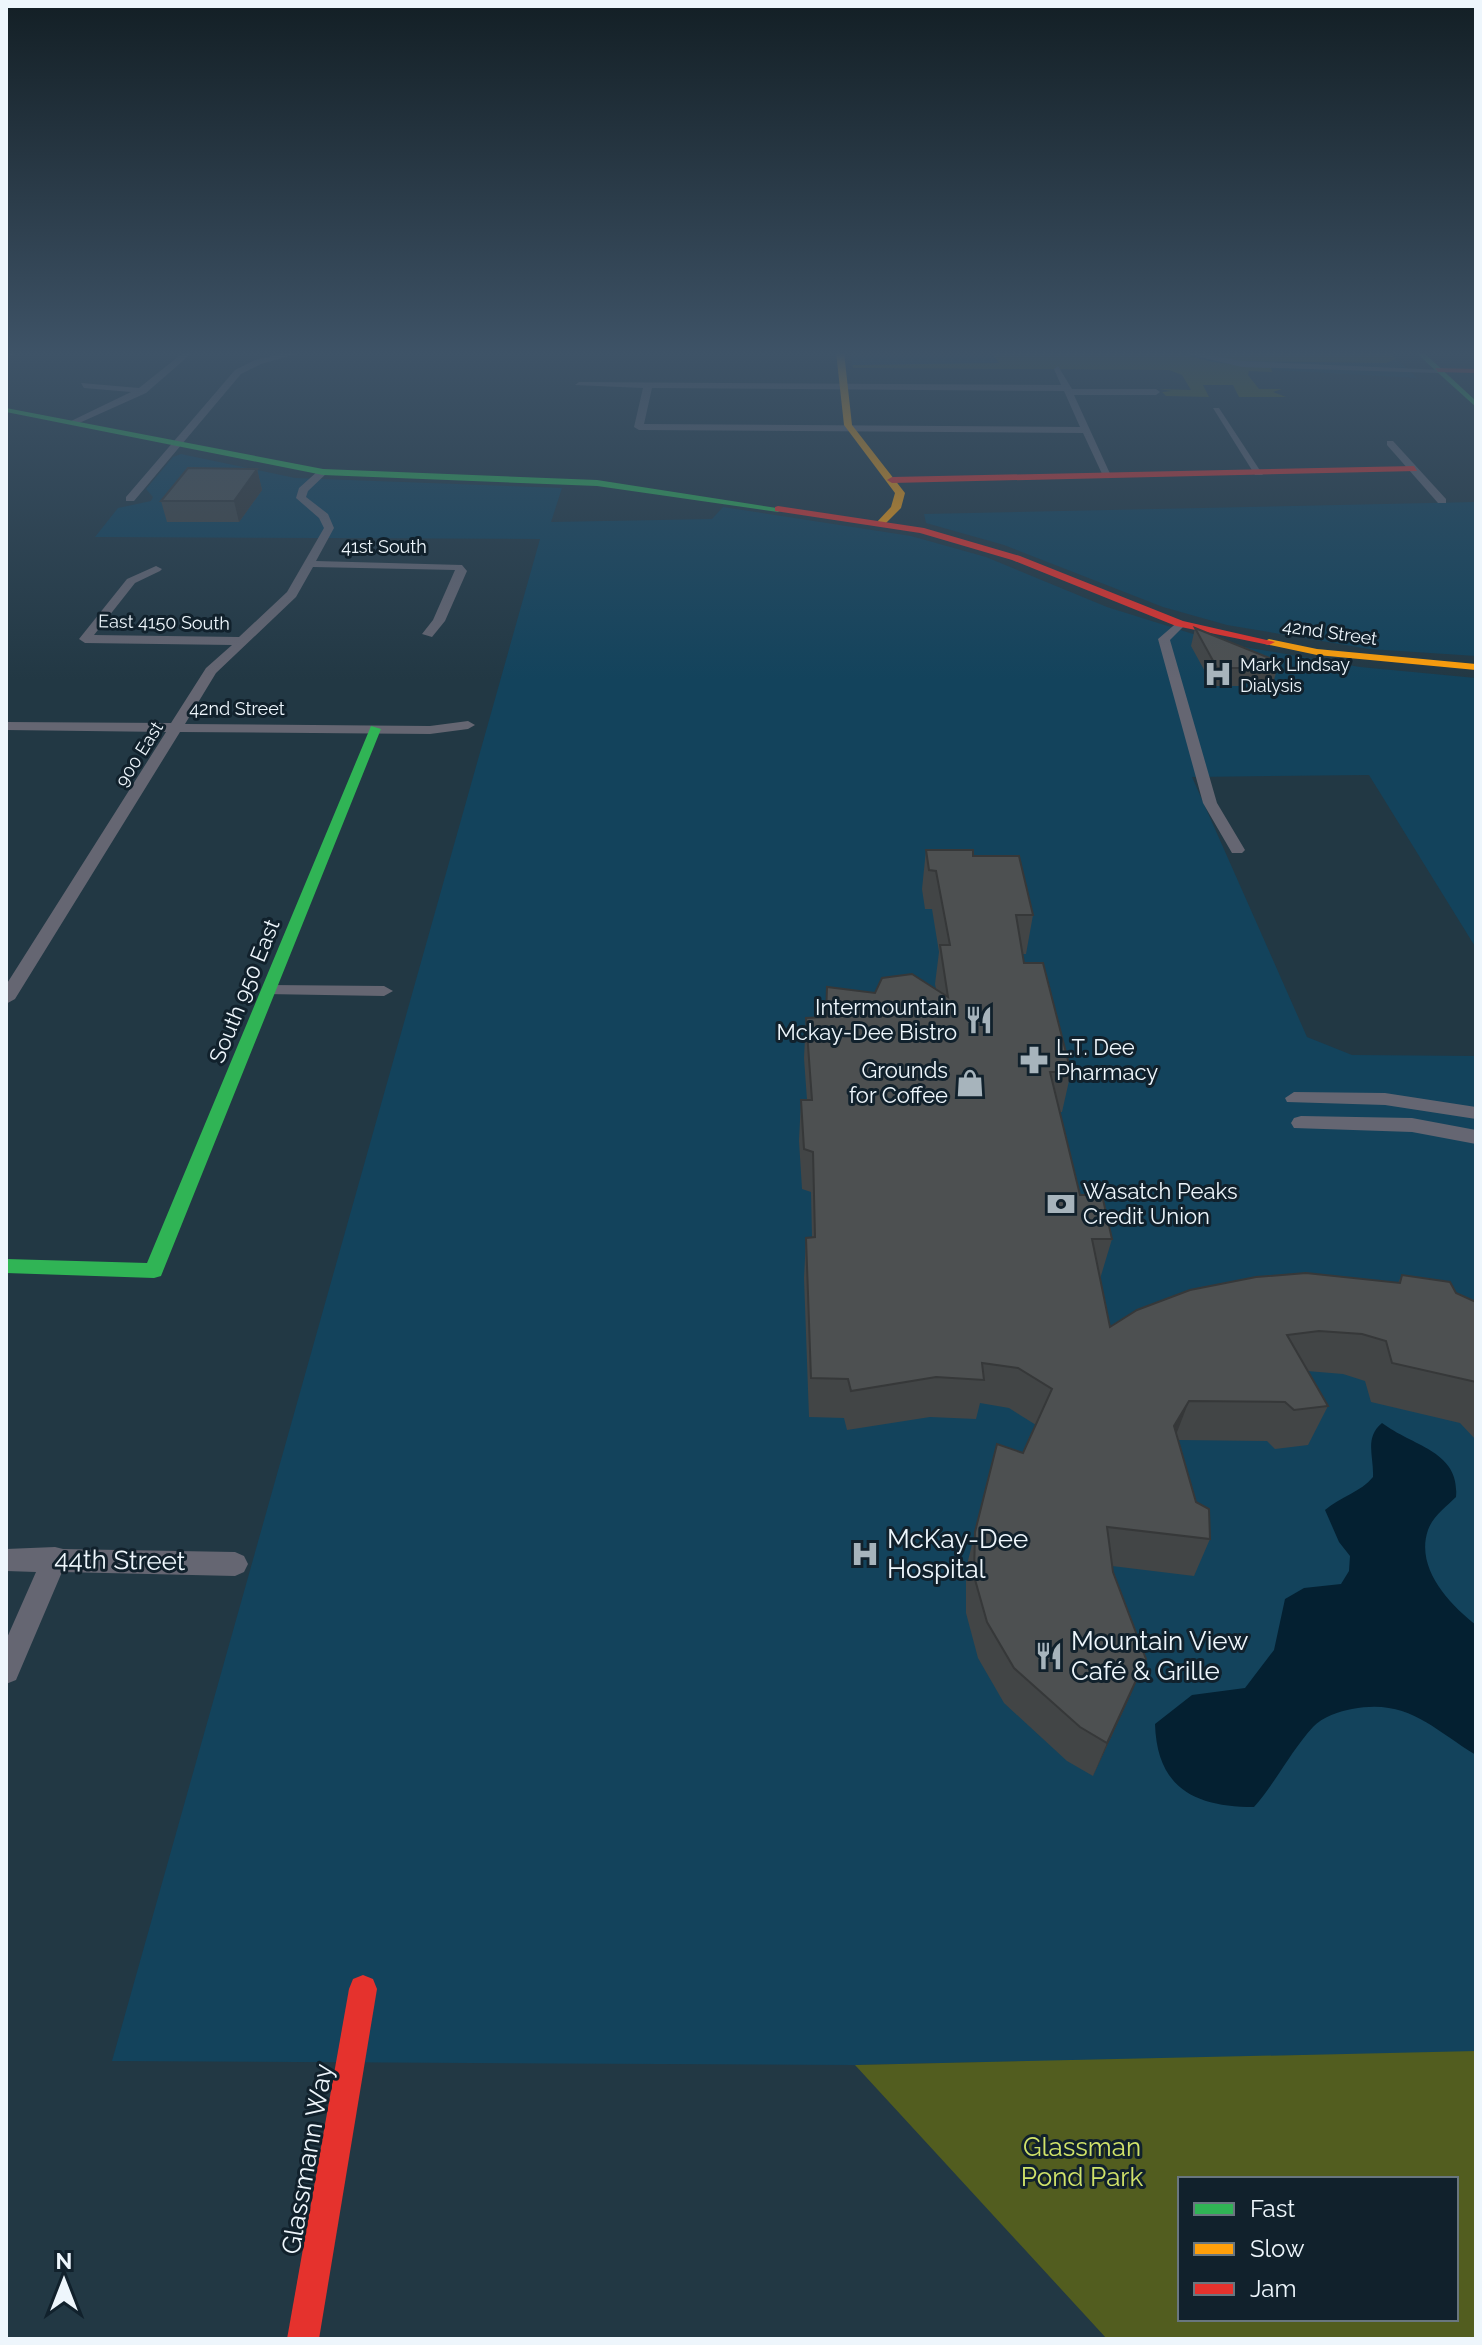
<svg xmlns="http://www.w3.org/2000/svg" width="1482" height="2345" viewBox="0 0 1482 2345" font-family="Raleway,sans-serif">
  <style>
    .built { fill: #13435c }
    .green { fill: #525d1f; fill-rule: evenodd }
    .water { fill: #042031 }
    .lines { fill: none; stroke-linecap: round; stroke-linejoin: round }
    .street { fill: #656672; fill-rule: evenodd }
    .fast { fill: #30b455; fill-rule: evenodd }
    .slow { fill: #ff9f0a; fill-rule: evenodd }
    .jam { fill: #e5322d; fill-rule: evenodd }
    .wall { fill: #424546 }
    .shaded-wall { fill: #363839 }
    .building { fill: #4d5051; stroke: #363839; stroke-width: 2 }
    .labels { text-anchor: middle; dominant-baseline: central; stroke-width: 6; stroke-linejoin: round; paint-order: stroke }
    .far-street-label { font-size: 18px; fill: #eef6fc; stroke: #11212c }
    .far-poi-label { font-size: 18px; fill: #eef6fc; stroke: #11212c; text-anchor: start }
    .street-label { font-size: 22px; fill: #eef6fc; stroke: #11212c }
    .poi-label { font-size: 22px; fill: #eef6fc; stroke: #11212c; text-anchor: end }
    .near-poi-label { font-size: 26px; fill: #eef6fc; stroke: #11212c; text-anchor: start }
    .near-street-label { font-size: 26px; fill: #eef6fc; stroke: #11212c }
    .near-park-label { font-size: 26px; fill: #d1e36a; stroke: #11212c }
  </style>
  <rect width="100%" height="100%" fill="#223844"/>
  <g class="built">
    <path d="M850,352H1389L1417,378L1273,370L853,368Z"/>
    <path d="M181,454L295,478L562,488L551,522L712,519L723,507L911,536L986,557L1107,607L1222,643L1360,667L1476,678V948L1369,775L1192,777L1307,1037L1352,1055L1476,1056V2052L855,2065L112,2061L540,539L95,537L118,508L151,501L153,497L146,489L173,457Z"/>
    <path d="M1476,502V656L1369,649L1227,625L1163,607L1004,545L926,523L924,514Z"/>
  </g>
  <g class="green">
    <path d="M984,352H1174L1213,362L1271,368L1272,372L1249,371L1248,375L1259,389H1282L1273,392L1286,397H1239L1233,385H1203L1209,397L1166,396L1162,392L1172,391L1159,389L1191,390L1182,375L1169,370L853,368L852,365L999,363L991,352Z"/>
    <path d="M1190,352H1388L1396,359L1386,363L1240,361Z"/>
    <path d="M1476,2051V2339H1107L855,2065ZM1180,2179H1456V2319H1180Z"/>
  </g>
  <path class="water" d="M1382,1423C1414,1447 1460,1451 1456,1497C1446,1507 1433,1516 1428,1530C1415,1568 1449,1604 1476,1625V1755C1432,1728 1407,1698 1352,1709C1340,1711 1322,1717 1313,1727C1291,1751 1276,1782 1254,1807C1196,1807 1157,1789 1155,1724L1192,1695L1245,1688L1274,1650L1285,1599L1304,1588L1341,1584L1349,1571L1350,1556L1339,1542L1325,1510C1340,1497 1361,1492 1373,1477C1374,1456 1364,1438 1382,1423Z"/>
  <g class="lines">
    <g class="street">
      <path d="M6,352H16L6,359Z"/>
      <path d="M184,352H193L146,393L77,424L69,422L131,392L84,388L81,383L139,388Z"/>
      <path d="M290,352H303L261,364L241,374L134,501H126V497L235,370L255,360Z"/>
      <path d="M1179,352H1194L1242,361L1442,370L1438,373L1242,367Z"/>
      <path d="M1058,366L1072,389H1156L1160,392L1156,395H1074L1112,478L1103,476L1083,433L639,430L634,427L643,388L575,385L579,382L1061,385L1054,369ZM652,388L1064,391L1080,427L644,424Z"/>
      <path d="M1213,408H1219L1263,475H1255Z"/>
      <path d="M1387,441H1393L1446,499V503H1438L1387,445Z"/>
      <path d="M319,470L328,472L308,491L306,497L328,514L334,528L316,561L462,565L467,571L445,621L432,637L422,634L433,620L455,570L313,567L296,597L216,673L185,724L430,726L468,721L475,725L468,729L430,734L180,732L15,999L6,1004V985L166,732L6,730V722L171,723L206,668L232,645L85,643L79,639L127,579L156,566L162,569L160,571L135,583L94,635L239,637L287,592L324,528L319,518L296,498L299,488Z"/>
      <path d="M1180,620L1186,624L1170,640L1217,803L1245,850L1242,853H1232L1203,803L1158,639Z"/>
      <path d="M271,985L384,986L393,991L384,996L265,994L262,990L265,986Z"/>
      <path d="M1294,1092L1385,1093L1476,1107V1119L1385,1105L1287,1102L1285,1098Z"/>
      <path d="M1301,1116L1412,1118L1476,1130V1144L1412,1132L1294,1128L1291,1123L1294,1118Z"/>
      <path d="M55,1547L63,1549L235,1552L244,1556L248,1564L244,1572L235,1576L62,1572L16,1680L6,1684V1640L36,1572L6,1571V1549Z"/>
    </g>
    <g class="fast">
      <path d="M1415,352H1423L1476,401V407Z"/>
      <path d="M6,408L323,469L597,480L783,509L778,512L597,486L323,475L6,412Z"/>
      <path d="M371,726L381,729L161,1276L154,1278L6,1273V1259L147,1263Z"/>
    </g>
    <g class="slow">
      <path d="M836,352H844L852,425L905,493L901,508L884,525L876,523L891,507L895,493L844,425Z"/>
      <path d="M1269,639L1317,649L1476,664V670L1317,655L1265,644L1263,642Z"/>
    </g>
    <g class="jam">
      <path d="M1435,368L1476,369V373L1438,372Z"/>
      <path d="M1414,466L1417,471L892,483L887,480L892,477Z"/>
      <path d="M778,506L924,528L1020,556L1183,621L1275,642L1269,645L1176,626L1012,560L920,533L775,511V507Z"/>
      <path d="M363,1975L373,1979L377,1989L319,2339H287L349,1989L353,1979Z"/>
    </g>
  </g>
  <g class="wall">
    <path d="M257,469L262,490L239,522H167L161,501Z"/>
    <path d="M1195,628L1279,662L1274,680L1241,681L1239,686H1213L1191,646Z"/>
    <path d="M926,850L973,856L1033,915L1026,954H1023L1024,963L1071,1072L1062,1112H1060L1080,1195L1112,1239L1100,1279L1110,1327L1398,1283L1402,1275L1456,1293L1476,1302V1440L1460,1423L1371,1402L1365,1381L1343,1374L1307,1371L1328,1406L1308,1445L1275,1449L1267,1441L1178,1440L1196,1502L1210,1539L1194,1576L1112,1566L1131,1694L1093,1776L1067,1761L1004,1703L978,1658L966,1613V1569L975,1532L1023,1453L1036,1425L1009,1408L980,1403L976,1419L930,1417L847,1430L844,1418L809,1417L804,1278L806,1238H812L811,1192L802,1189L799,1141L801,1100H807L804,1058L806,1018L825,1017L875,993L936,989L935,984L939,952L932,909H925L922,889Z"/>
  </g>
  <g class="shaded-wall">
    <path d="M257,469L262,490L239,522L234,501Z"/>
    <path d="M1189,1401L1174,1440V1426Z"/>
    <path d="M1146,1659L1131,1694L1093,1776L1107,1743Z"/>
  </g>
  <g class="building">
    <path d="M188,468L257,469L234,501H161Z"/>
    <path d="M1195,628L1279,662L1241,663L1244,668H1217Z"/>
    <path d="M926,850H973V856H1019L1033,915H1016L1024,963H1043L1071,1072H1050L1080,1195H1102L1112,1239H1092L1110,1327L1137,1310L1190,1290L1256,1277L1306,1273L1400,1283L1402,1275L1450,1282L1456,1293L1476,1302V1382L1392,1363L1386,1341L1362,1334L1319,1331L1287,1335L1328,1406L1294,1410L1285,1402L1189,1401L1174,1426L1196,1502L1209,1509L1210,1539L1107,1527L1113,1572L1146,1659L1107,1743L1080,1727L1014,1668L987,1622L974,1576L975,1532L997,1444L1023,1453L1052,1389L1018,1368L982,1363L984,1380L936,1377L851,1391L848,1379L811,1378L806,1238L815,1237L813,1152L804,1149L801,1100H812L806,1018L826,1017L827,987L875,993L882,978L912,974L948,997L940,945H950L936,871L929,870Z"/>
  </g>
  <linearGradient id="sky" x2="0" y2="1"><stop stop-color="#131f25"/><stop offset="0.52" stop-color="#3e5367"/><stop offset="1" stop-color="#3e5367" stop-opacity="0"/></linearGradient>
  <rect width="1482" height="680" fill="url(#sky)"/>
  <defs>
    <symbol id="hospital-bare" viewBox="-9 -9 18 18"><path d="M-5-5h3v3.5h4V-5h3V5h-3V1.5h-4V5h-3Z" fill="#a7b4bc" stroke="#11212c" stroke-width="2.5" paint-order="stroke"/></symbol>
    <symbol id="restaurant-bare" viewBox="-9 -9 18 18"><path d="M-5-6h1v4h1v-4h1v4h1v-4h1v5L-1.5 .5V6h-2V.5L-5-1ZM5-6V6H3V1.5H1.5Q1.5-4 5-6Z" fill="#a7b4bc" stroke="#11212c" stroke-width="2.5" paint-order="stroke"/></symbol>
    <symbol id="pharmacy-bare" viewBox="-9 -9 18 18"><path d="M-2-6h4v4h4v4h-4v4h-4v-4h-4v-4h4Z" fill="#a7b4bc" stroke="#11212c" stroke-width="2.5" paint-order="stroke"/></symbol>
    <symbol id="shop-bare" viewBox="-9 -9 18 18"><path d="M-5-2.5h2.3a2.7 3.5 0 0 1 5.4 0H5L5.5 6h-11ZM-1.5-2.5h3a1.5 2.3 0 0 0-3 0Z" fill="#a7b4bc" stroke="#11212c" stroke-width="2.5" paint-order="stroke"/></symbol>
    <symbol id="bank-bare" viewBox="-9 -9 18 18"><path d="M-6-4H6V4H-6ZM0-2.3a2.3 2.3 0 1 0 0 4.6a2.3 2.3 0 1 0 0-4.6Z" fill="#a7b4bc" stroke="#11212c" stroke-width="2.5" paint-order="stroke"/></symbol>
  </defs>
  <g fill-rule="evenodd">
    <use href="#hospital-bare" x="1198" y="654" width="40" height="40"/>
    <use href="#restaurant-bare" x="959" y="1000" width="40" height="40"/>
    <use href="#pharmacy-bare" x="1014" y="1040" width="40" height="40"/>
    <use href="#shop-bare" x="950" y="1063" width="40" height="40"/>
    <use href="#bank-bare" x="1041" y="1184" width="40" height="40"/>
    <use href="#hospital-bare" x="845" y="1534" width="40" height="40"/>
    <use href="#restaurant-bare" x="1029" y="1636" width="40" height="40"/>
  </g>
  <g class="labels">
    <g class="far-street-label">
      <text x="384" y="546">41st South</text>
      <text transform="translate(164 622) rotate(1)">East 4150 South</text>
      <text transform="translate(1330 632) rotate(8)">42nd Street</text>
      <text x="237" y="708">42nd Street</text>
      <text transform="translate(139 754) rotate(-58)">900 East</text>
    </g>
    <g class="far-poi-label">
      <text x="1240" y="664">Mark Lindsay<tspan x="1240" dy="21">Dialysis</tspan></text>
    </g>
    <g class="street-label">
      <text transform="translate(244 991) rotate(-68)">South 950 East</text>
    </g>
    <g class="poi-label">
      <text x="957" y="1007">Intermountain<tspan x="957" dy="25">Mckay-Dee Bistro</tspan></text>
      <text x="1056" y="1047" text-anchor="start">L.T. Dee<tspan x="1056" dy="25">Pharmacy</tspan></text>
      <text x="948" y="1070">Grounds<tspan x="948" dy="25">for Coffee</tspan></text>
      <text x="1083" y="1191" text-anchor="start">Wasatch Peaks<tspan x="1083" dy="25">Credit Union</tspan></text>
    </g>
    <g class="near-poi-label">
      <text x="887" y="1539">McKay-Dee<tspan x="887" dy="30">Hospital</tspan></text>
      <text x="1071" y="1641">Mountain View<tspan x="1071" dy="30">Café &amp; Grille</tspan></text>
    </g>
    <g class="near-street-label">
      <text transform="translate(120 1560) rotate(1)">44th Street</text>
      <text transform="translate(307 2159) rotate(-80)">Glassmann Way</text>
    </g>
    <g class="near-park-label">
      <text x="1082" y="2147">Glassman<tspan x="1082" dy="30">Pond Park</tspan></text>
    </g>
  </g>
  <rect width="1482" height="2345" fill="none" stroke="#eef6fc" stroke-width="16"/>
  <rect x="1178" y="2177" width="280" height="144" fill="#11212c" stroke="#69767f" stroke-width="2"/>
  <rect x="1194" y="2203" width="40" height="12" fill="#30b455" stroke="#69767f" stroke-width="2"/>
  <text x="1250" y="2217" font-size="24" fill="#eef6fc">Fast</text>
  <rect x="1194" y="2243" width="40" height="12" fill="#ff9f0a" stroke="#69767f" stroke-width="2"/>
  <text x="1250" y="2257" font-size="24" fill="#eef6fc">Slow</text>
  <rect x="1194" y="2283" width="40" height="12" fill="#e5322d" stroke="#69767f" stroke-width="2"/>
  <text x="1250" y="2297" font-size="24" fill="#eef6fc">Jam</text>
  <g transform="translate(64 2281)" stroke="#11212c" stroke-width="6" paint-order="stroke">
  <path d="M0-6L14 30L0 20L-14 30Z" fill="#eef6fc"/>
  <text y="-12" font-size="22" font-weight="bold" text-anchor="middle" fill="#eef6fc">N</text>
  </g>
</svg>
